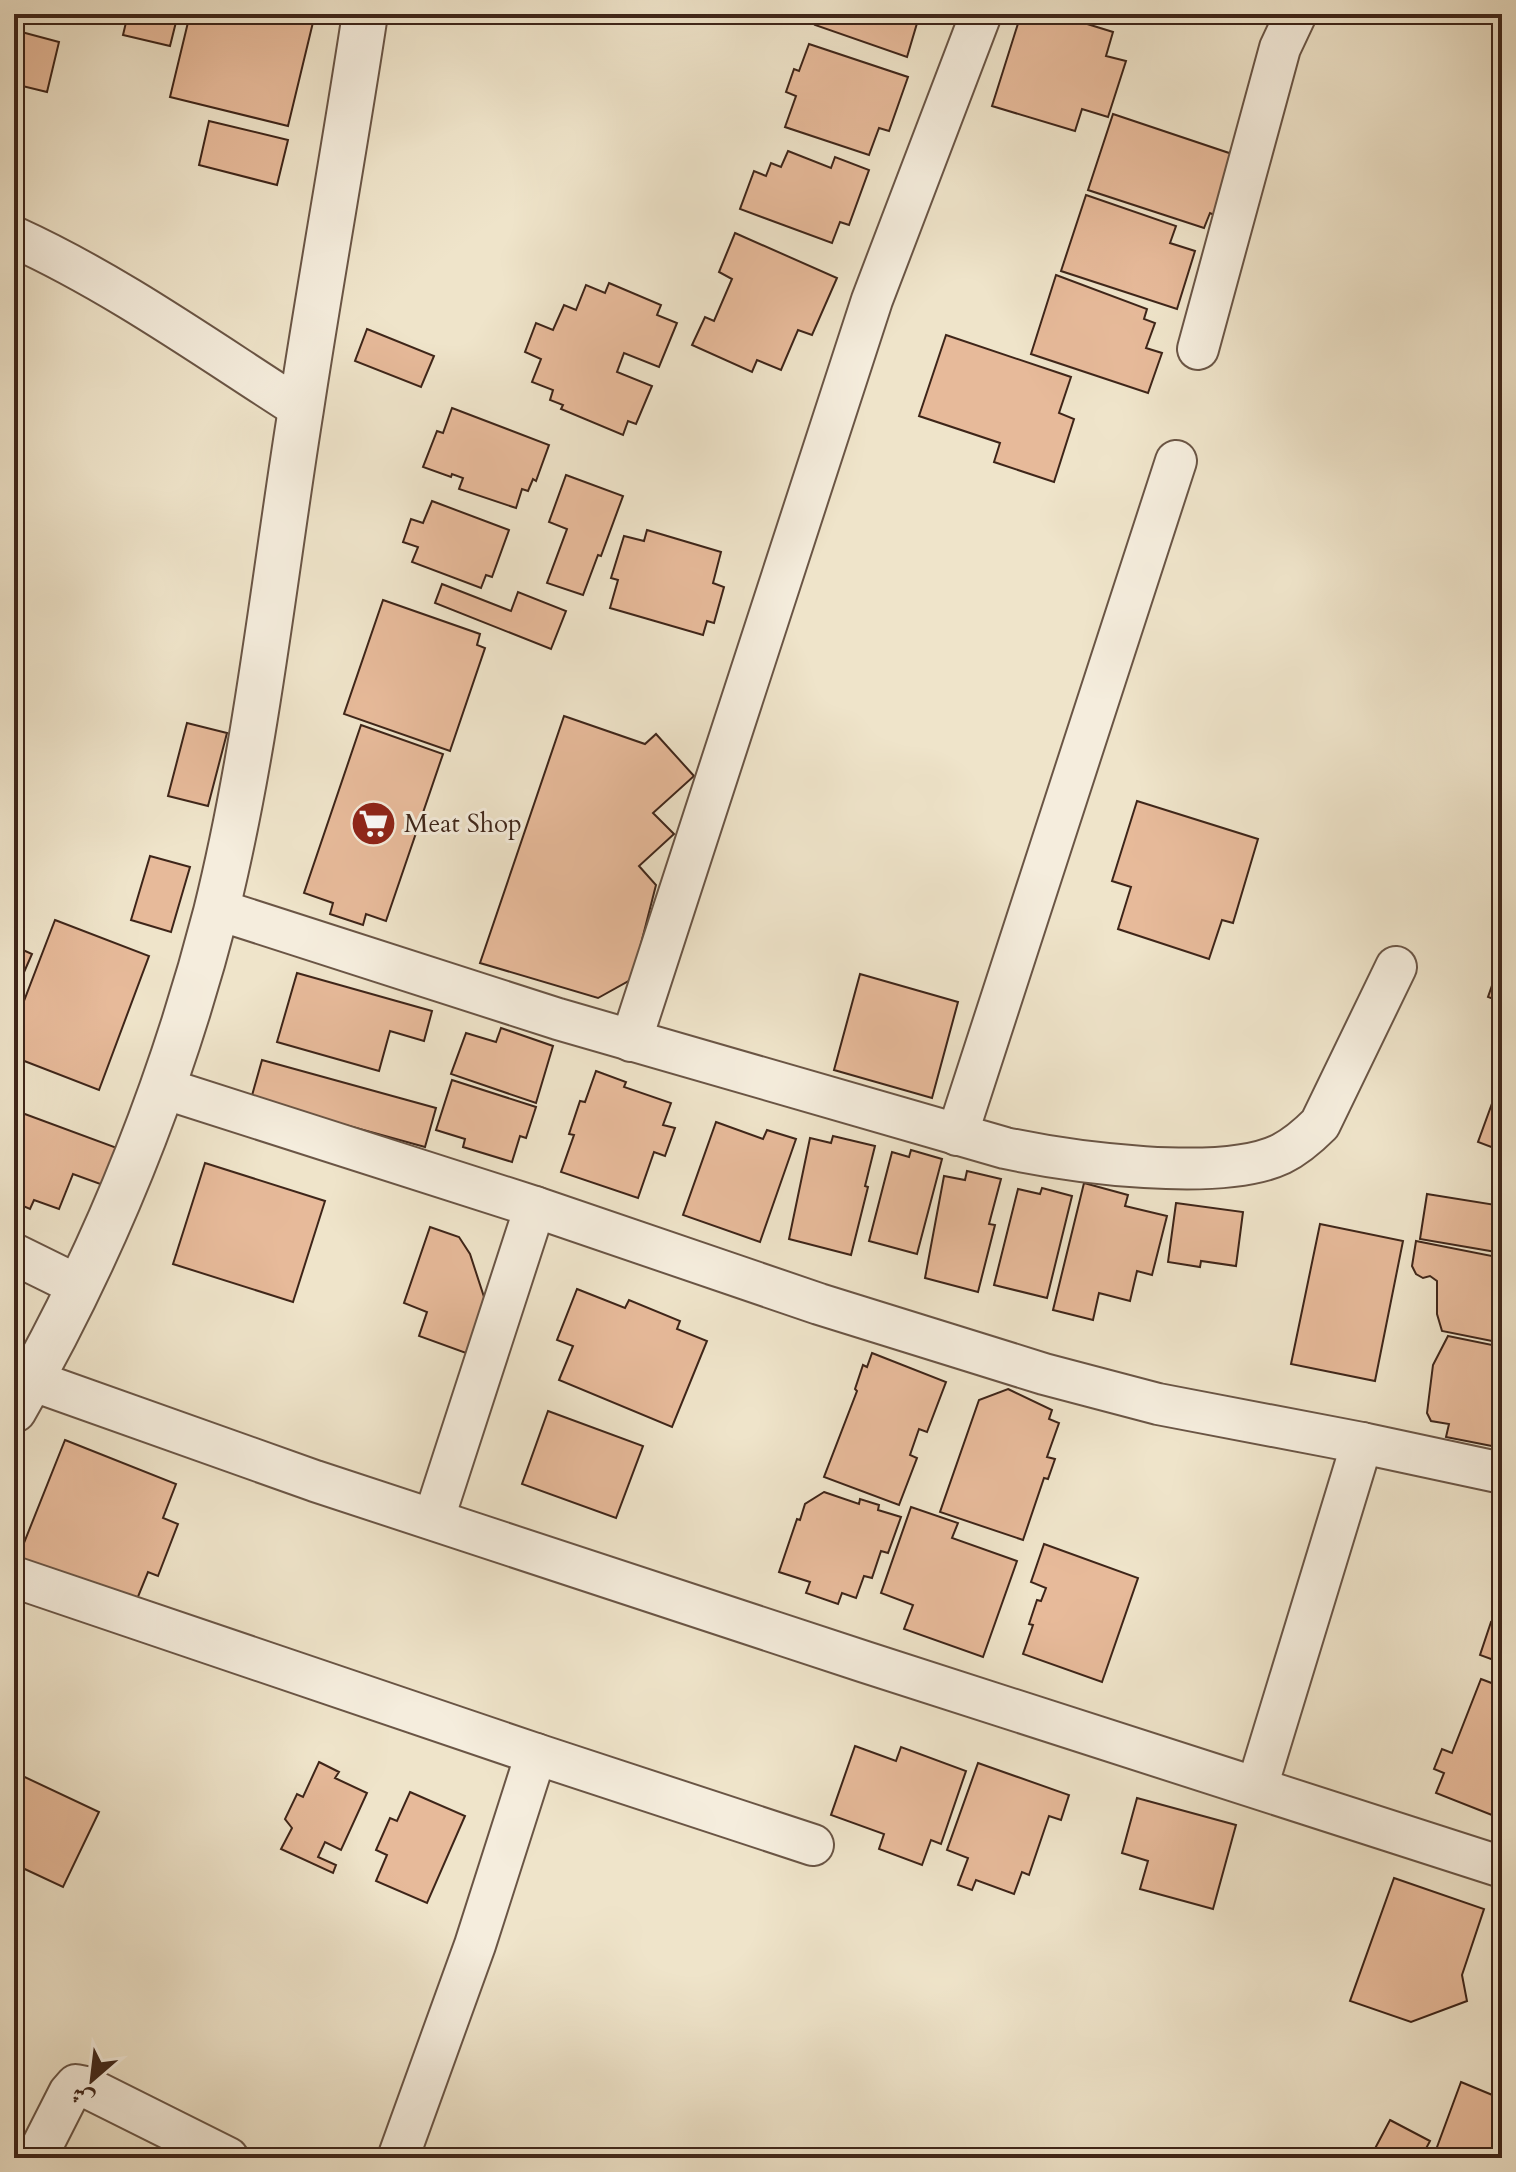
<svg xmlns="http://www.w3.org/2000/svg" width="1516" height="2172" viewBox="0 0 1516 2172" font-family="Cardo,Amiri,serif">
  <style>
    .building { fill: #e7ba9a; stroke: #3e2519; stroke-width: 2 }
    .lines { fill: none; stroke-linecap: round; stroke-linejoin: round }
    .minor-casing { stroke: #6a5545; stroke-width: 44 }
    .tertiary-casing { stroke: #6a5545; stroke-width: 48 }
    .minor { stroke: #f5eddd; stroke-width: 40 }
    .tertiary { stroke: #f5eddd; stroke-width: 44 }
    .labels { text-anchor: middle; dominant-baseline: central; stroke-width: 6; stroke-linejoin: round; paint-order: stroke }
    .poi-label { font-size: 26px; fill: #3e2519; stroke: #f5eddd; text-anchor: start }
  </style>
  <rect width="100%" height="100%" fill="#efe4ca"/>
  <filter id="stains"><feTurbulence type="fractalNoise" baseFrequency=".0025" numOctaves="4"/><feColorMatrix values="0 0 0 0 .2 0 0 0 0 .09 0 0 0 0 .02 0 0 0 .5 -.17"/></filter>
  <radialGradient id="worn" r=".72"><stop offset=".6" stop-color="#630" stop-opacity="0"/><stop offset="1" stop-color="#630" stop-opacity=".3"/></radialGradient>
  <g class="building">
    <path d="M128,14H178L170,46L123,35Z"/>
    <path d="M190,14H315L288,126L170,97Z"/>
    <path d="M819,14H925L923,21L918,20L907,57L815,25Z"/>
    <path d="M1021,14H1055L1113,32L1106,56L1126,61L1108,117L1082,109L1075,131L992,106Z"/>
    <path d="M14,30L59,42L47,92L14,84Z"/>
    <path d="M809,44L908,77L889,131L879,128L869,155L785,127L796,96L786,92L794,69L799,71Z"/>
    <path d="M1113,114L1241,157L1221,218L1210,213L1204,228L1088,190Z"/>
    <path d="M209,121L288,140L277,185L199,165Z"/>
    <path d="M788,151L831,168L835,157L869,170L849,225L840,222L832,243L740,209L754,171L766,176L771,163L781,167Z"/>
    <path d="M1086,195L1176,226L1170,243L1195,251L1177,309L1061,271Z"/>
    <path d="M735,233L837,278L812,335L798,330L781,370L757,360L752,372L692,345L705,317L714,321L732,279L719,272Z"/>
    <path d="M1056,275L1147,309L1144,319L1155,323L1146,348L1162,353L1148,393L1031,354Z"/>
    <path d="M609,283L661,305L657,315L677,323L659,367L624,353L617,372L652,386L636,424L628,421L623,435L561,409L563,405L550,400L553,390L532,382L541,359L525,352L536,323L553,330L564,305L576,310L586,285L605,293Z"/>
    <path d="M367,329L434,356L421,387L355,361Z"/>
    <path d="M946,335L1071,377L1059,413L1074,419L1054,482L994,462L1000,443L919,416Z"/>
    <path d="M452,408L549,445L536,481L533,479L528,491L522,489L516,508L459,489L463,478L452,474L451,477L423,467L437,431L443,433Z"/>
    <path d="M566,475L623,496L601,556L598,555L583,595L547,583L567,529L549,522Z"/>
    <path d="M432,501L509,530L492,577L486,575L481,588L412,562L418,547L403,542L411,519L423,523Z"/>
    <path d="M647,530L721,552L713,583L724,587L714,623L707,621L703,635L610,608L618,580L611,578L624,536L644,541Z"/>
    <path d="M442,584L511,611L518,592L566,611L551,649L435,603Z"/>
    <path d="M383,600L480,634L477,645L485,648L450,751L344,714Z"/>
    <path d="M564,716L645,744L656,734L694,776L653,813L674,834L639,866L656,885L632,979L598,998L480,963Z"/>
    <path d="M187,723L227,733L208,806L168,796Z"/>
    <path d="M361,725L443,754L386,921L366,914L363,925L330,914L333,903L304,893Z"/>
    <path d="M1137,801L1258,839L1233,923L1222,920L1209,959L1118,929L1131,887L1112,881Z"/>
    <path d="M150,856L190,867L171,932L131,920Z"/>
    <path d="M55,920L149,956L99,1090L14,1057V1027Z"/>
    <path d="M14,946L32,954L14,995Z"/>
    <path d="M1502,957V1002L1488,997Z"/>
    <path d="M297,973L432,1011L424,1041L390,1031L379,1071L277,1042Z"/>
    <path d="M860,974L958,1002L932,1098L834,1070Z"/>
    <path d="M501,1028L553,1046L536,1103L451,1074L466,1033L496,1042Z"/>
    <path d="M262,1060L436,1108L425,1147L251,1099Z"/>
    <path d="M596,1071L626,1082L624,1087L671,1103L663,1125L675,1128L665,1156L654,1152L638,1198L561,1172L574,1135L569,1134L580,1101L585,1102Z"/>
    <path d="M1502,1076V1151L1478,1142Z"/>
    <path d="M452,1080L536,1107L526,1138L520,1136L512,1162L463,1147L465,1139L436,1130Z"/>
    <path d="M14,1110L117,1148L103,1185L73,1174L59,1209L34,1200L30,1209L16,1203L19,1194L14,1192Z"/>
    <path d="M716,1122L763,1139L767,1130L796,1139L760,1242L683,1215Z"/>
    <path d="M833,1136L875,1146L865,1186L868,1187L851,1255L789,1239L810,1138L831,1143Z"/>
    <path d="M911,1150L942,1159L917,1254L869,1241L892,1152L909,1157Z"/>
    <path d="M205,1163L325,1201L293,1302L173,1264Z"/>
    <path d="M967,1171L1001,1179L989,1224L995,1225L978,1292L925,1278L944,1176L965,1180Z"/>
    <path d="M1084,1183L1128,1195L1125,1206L1167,1216L1152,1275L1137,1271L1130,1301L1099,1293L1093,1320L1053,1310Z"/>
    <path d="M1042,1188L1072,1196L1047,1298L994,1285L1018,1189L1040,1194Z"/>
    <path d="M1427,1194L1502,1206V1253L1420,1239Z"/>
    <path d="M1176,1203L1243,1212L1236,1266L1201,1261L1200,1267L1168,1262Z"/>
    <path d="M1320,1224L1403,1241L1375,1381L1291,1364Z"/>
    <path d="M430,1227L459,1237L470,1254L485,1300L466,1353L419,1336L427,1312L404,1303Z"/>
    <path d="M1416,1241L1502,1258V1343L1442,1331L1437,1314V1281L1430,1276L1423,1278L1416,1274L1412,1266Z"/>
    <path d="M577,1289L625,1308L629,1300L680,1321L677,1329L707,1341L672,1427L559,1380L573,1346L557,1340Z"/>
    <path d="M1448,1336L1502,1347V1448L1446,1437L1449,1424L1431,1421L1427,1413L1433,1365Z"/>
    <path d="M872,1353L946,1382L927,1432L919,1429L910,1455L917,1458L899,1505L824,1477L857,1391L855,1389L863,1365L867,1367Z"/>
    <path d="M1008,1389L1052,1410L1049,1419L1059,1423L1047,1457L1055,1459L1048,1479L1044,1478L1023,1540L940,1512L979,1400Z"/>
    <path d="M548,1411L643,1446L616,1518L522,1484Z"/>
    <path d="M65,1440L176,1484L163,1518L178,1524L158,1576L148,1572L133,1609L16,1563Z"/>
    <path d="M824,1492L859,1504L860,1499L879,1505L878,1510L901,1517L888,1553L881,1551L872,1578L864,1576L856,1598L842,1593L838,1604L806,1593L810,1582L779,1572L797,1519L800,1520L805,1504Z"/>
    <path d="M911,1507L958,1523L952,1538L1017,1561L983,1657L904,1629L913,1605L881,1593Z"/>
    <path d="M1044,1544L1138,1578L1102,1682L1023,1654L1033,1625L1029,1624L1037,1600L1041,1601L1046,1588L1031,1582Z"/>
    <path d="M1502,1558V1584L1494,1582Z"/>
    <path d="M1491,1622L1502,1626V1663L1480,1655Z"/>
    <path d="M1481,1679L1502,1687V1819L1436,1793L1444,1773L1434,1769L1442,1749L1452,1753Z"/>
    <path d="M855,1746L896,1761L901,1747L966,1771L941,1844L931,1840L922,1865L879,1849L884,1834L831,1815Z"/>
    <path d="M319,1762L339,1772L335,1778L367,1793L341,1850L325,1842L318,1857L336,1865L333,1873L281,1849L292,1828L285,1819L297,1794L303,1797Z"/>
    <path d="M978,1763L1069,1795L1061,1820L1049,1816L1029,1875L1022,1872L1014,1894L976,1880L972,1890L958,1885L968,1858L947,1850Z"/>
    <path d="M14,1772L99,1812L63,1887L14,1864Z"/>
    <path d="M410,1792L465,1816L427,1903L376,1881L387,1855L376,1850L390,1818L397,1821Z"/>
    <path d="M1137,1798L1236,1825L1213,1909L1140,1889L1148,1861L1122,1853Z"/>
    <path d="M1394,1878L1484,1909L1462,1975L1467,2001L1411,2022L1350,2001Z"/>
    <path d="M1461,2082L1502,2099V2158H1433Z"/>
    <path d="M1390,2120L1430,2141L1421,2158H1370Z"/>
  </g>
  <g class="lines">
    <defs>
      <g id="minor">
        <path d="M14,237C115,283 207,349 301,409"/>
        <path d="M1198,349L1280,48L1296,14"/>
        <path d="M216,909L558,1019L1005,1148C1071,1162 1220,1183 1281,1154C1295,1147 1308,1136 1320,1124L1396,967"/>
        <path d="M631,1041L872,300L981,14"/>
        <path d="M163,1088L535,1207L819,1304L1044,1374L1158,1404L1362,1443L1502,1473"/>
        <path d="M957,1135L1176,461"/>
        <path d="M14,1254L79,1286"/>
        <path d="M31,1380L315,1481L865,1662L1502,1867"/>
        <path d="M434,1518L535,1207"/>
        <path d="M14,1577L536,1754L813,1845"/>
        <path d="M1257,1787L1362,1443"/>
        <path d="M36,2158L69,2093L76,2085L86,2087L228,2158"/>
        <path d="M398,2158L475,1945L536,1754"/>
      </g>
      <path id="tertiary" d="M14,1410C104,1254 171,1086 216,912C257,747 274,577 301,409C321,277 345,146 365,14"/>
    </defs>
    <use href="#minor" class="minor-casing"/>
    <use href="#tertiary" class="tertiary-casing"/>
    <use href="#minor" class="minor"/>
    <use href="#tertiary" class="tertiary"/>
  </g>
  <defs>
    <symbol id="supermarket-disc" viewBox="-11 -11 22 22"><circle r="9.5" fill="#8f2418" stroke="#f5eddd"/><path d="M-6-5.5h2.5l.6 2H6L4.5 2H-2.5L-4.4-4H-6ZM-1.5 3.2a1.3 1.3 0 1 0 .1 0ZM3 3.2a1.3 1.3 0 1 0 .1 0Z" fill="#fff"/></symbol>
  </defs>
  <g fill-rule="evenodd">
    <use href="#supermarket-disc" x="348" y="798" width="51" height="51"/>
  </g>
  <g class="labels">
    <g class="poi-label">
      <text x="404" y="823">Meat Shop</text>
    </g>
  </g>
  <rect width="1516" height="2172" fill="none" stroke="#efe4ca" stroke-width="48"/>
  <rect x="16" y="16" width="1484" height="2140" fill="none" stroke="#3e2519" stroke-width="4"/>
  <rect x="24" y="24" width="1468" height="2124" fill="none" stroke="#3e2519" stroke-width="2"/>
  <g transform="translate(92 2080) rotate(208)" stroke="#f5eddd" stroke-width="6" paint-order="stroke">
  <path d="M0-6L14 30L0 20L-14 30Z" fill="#3e2519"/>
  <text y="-12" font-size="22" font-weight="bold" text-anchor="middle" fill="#3e2519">ش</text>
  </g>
  <rect width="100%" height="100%" filter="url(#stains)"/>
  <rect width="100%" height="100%" fill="url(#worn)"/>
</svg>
